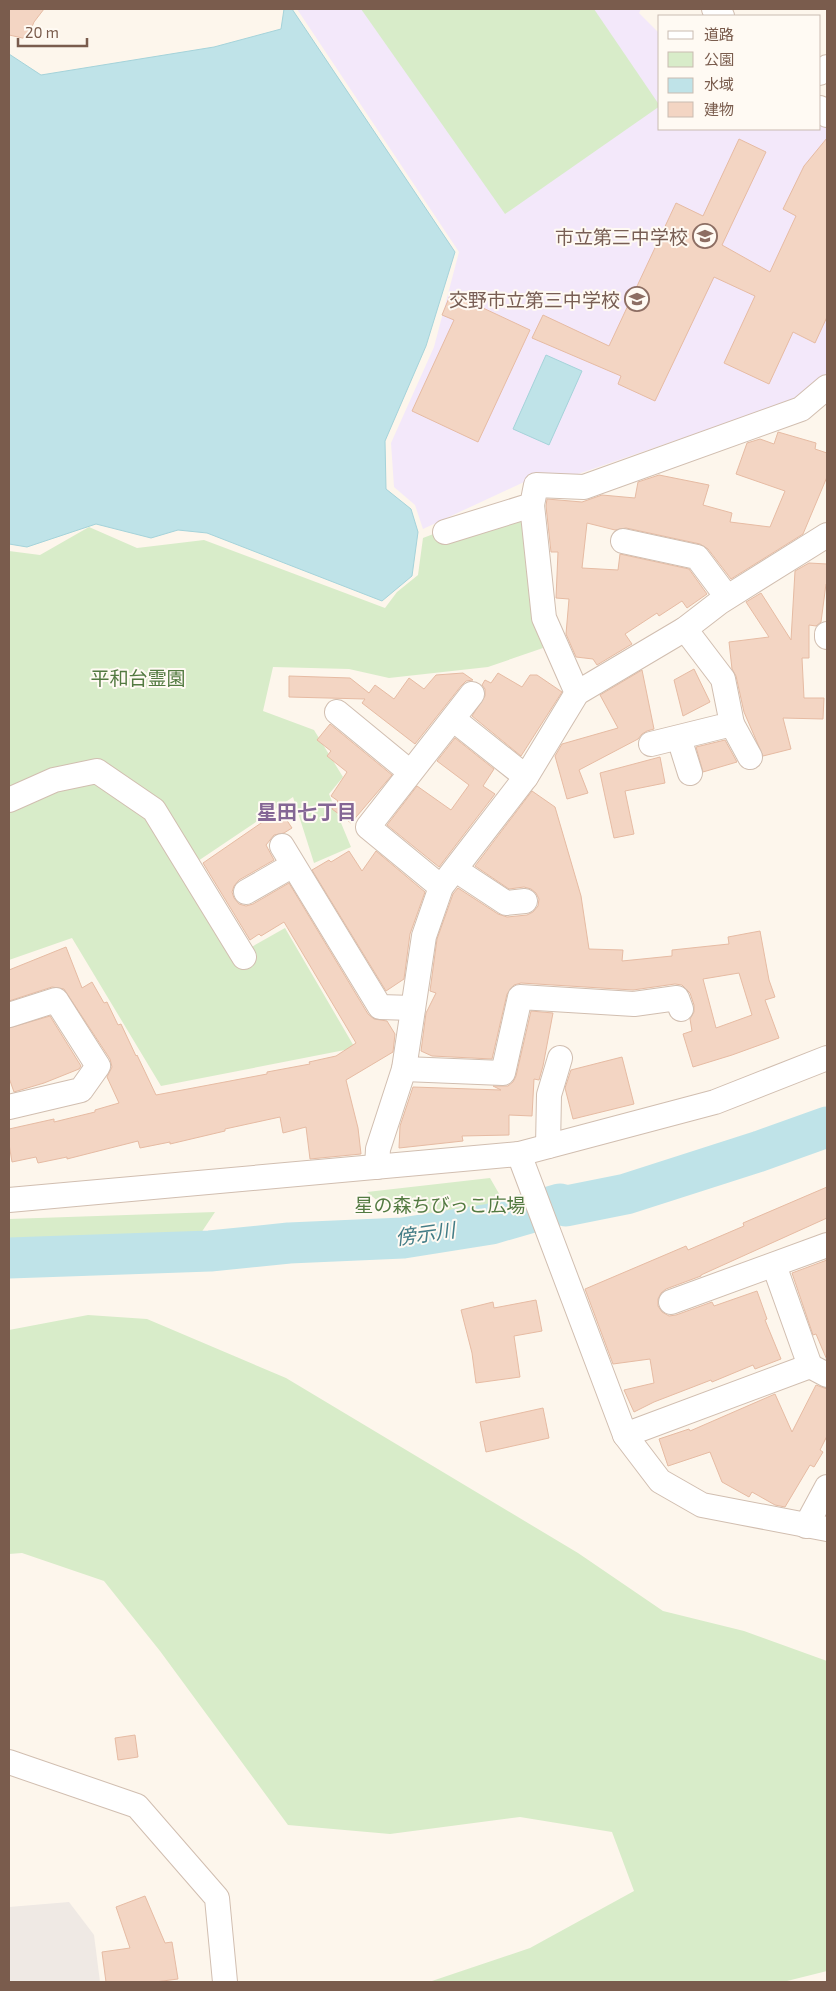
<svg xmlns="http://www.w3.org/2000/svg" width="836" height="1991" viewBox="0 0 836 1991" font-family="'Exo 2','Noto Sans JP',sans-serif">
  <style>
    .industrial { fill: #efe9e4 }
    .education { fill: #f3e8fa }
    .green { fill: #d8ecc9 }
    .water { fill: #bfe3e8; stroke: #a5d3da }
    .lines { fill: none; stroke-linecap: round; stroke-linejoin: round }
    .river { stroke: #bfe3e8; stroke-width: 41 }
    .building { fill: #f3d5c3; stroke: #e6bba3; fill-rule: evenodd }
    .minor-casing { stroke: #d1beb0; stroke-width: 26 }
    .minor { stroke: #fff; stroke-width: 24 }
    .labels { text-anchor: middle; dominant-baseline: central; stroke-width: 4; stroke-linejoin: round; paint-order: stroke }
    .education-label { font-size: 19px; fill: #785e54; stroke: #fffaf3; text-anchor: end }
    .park-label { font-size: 19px; fill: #537a41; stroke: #fffaf3 }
    .neighbourhood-label { font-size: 20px; font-weight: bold; fill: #846695; stroke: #fffaf3 }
    .water-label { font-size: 20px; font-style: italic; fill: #437c86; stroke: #fffaf3 }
  </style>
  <rect width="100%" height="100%" fill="#fdf6ec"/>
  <path class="industrial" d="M69,1902L94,1935L100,1982H9V1907Z"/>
  <path class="education" d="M297,9H641L639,13L660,34V129H820V114L827,120V374L805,396L578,474L537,476L423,529L415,505L394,487L391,443L434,347L459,252Z"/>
  <g class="green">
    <path d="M361,9H594L660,106L505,214Z"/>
    <path d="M524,499L529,586L543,648L488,667L389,678L349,669L273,667L263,711L314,730L343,777L329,794L351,847L314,863L293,797L195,863L248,949L285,928L355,1048L161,1086L72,938L9,960V551L40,555L89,527L137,548L204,540L385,608L397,592L418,575L423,538Z"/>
    <path d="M490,1178L509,1211L434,1225L423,1214L379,1202L367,1192Z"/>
    <path d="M215,1212L193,1245L9,1246V1219Z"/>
    <path d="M88,1315L147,1319L286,1378L578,1553L663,1611L744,1631L827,1661V1971L783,1982H429L530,1948L634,1891L612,1832L520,1817L390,1834L288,1825L160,1651L104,1581L22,1553L9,1554V1330Z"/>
  </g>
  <g class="water">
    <path d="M284,9H292L455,252L426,346L385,441L386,489L411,509L418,532L412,576L382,601L207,533L178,530L151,538L96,524L27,547L9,544V54L41,75L214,47L281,29Z"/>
    <path d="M546,355L582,371L549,445L513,429Z"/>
  </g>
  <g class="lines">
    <path class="river" d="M9,1258L210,1251L289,1243L403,1238L491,1224L560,1204L566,1206L626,1194L760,1151L827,1127"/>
  </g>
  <g class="building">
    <path d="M9,9H44L34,22L27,39L9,35Z"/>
    <path d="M827,138V317L815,343L793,332L769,384L724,363L755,296L714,277L655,401L618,384L621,376L532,338L543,315L609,346L676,203L703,216L739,139L766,152L722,245L770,272L796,216L783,209L804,166Z"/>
    <path d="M451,293L530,330L478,442L412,411L454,320L442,315Z"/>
    <path d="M778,432L816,443L815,449L827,453V477L803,534L731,579L708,549L700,544L626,528L615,530L587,523L582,568L618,570L620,554L689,569L707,594L687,608L682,601L659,616L657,613L625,634L632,644L597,665L593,659L576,657L566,634L569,599L556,598L558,552H551L546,506L547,499L582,502L602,495L635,498L638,482L659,475L709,485L703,505L732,513L730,522L770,527L785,491L736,474L747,443L760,439L774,444Z"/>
    <path d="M809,563L827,564V584H826L821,622L816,626L809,625V658H802L804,698H824L823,719L783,718L791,749L763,756L744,712L736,676L732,669L729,642L769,637L746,602L761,593L791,640L795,571Z"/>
    <path d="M694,669L710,702L683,716L674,680Z"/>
    <path d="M642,670L654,729L647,731L642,734L638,739L579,770L588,793L567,799L555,756L562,744L618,728L600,695Z"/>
    <path d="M463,673L473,680L466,681L461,686L415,744L362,703L365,699L289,697V676L350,678L369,693L375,685L394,699L409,678L424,689L436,675Z"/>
    <path d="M498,673L522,687L530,675H537L562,692L521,756L472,716L485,696V689L482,685L485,680L491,683Z"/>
    <path d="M330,724L392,775L351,823L332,809L338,801L331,796L347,772L327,756L331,751L317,740Z"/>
    <path d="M455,738L494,769L483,786L495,794L439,867L387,825L417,786L451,810L469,785L437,761Z"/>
    <path d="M725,740L737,762L703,772L696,747Z"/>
    <path d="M660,757L665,783L625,791L634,834L614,838L600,773Z"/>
    <path d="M532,791L555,807L581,896L589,949L623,950L622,961L672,956V950L729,944L728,937L760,931L769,980L775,997L765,1000L779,1038L732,1055L693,1067L683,1034L692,1031L690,1019L694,1012V1005L690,993L682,985L675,984L633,990L521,983L514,985L507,994L492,1059L432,1056L421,1051L426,1013L436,993L430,991L437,939L453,894L458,888L498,914L507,917L527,915L533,912L538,906L539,899L536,893L531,889L524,887L509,889L475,866ZM739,973L752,1015L716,1028L703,979Z"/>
    <path d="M280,810L292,828L284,833L274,835L266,845L274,860L239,880L234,886L232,892L234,898L239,904L246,906L253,904L289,883L368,1014L374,1019L387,1021L395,1034L393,1052L346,1080L358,1128L361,1154L310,1159L306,1127L283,1133L280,1117L225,1129V1131L170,1144V1142L140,1148L138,1141L67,1159V1157L38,1163L36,1157L12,1162L9,1144V1129L54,1119V1122L95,1112V1110L119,1103L107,1077L112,1067L110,1059L64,989L52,987L9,1001V970L66,947L82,988L92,982L104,1003L107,1002L118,1025L121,1024L136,1056L137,1055L156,1095L267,1074V1072L310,1064L309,1062L336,1056L356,1043L284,922L261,936L259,934L250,940L203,863Z"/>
    <path d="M349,851L362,871L376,851L425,892L410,934L404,979L386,991L312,870L329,860L331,862Z"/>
    <path d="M531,1011L553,1013L543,1066L539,1080L534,1079L532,1116L509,1115V1135L462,1136L463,1141L399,1148L400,1126L413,1087L501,1090L493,1086H508L513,1082L516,1076Z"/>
    <path d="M50,1016L81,1066L79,1069L44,1083L14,1092L9,1078V1028Z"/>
    <path d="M622,1057L634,1104L573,1119L565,1088L571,1070Z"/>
    <path d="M827,1187V1218L701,1275V1276L666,1289L661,1293L658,1299V1306L662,1312L669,1316L676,1315L712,1302L714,1306L757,1291L767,1319L765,1320L781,1359L755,1369L753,1365L712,1382L711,1380L654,1402L634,1412L624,1390L654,1383L650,1359L613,1364L585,1289L686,1246L688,1250L744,1226L743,1223Z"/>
    <path d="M827,1260V1360L816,1334L813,1335L792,1273Z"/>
    <path d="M536,1300L542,1331L514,1336L520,1377L476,1383L472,1353L461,1310L493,1302L494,1308Z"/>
    <path d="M816,1385L827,1389V1436L820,1450L823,1452L814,1467L810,1465L785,1507L775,1505L752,1492L749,1497L722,1482L710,1452L668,1466L659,1439L689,1429L690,1431L775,1394L792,1432Z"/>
    <path d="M543,1408L549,1438L486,1452L480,1422Z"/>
    <path d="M135,1735L138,1757L118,1760L115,1738Z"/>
    <path d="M145,1896L165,1943L172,1942L178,1979L155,1982H106L102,1952L130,1948L116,1907Z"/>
  </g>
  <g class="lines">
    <defs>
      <g id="minor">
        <path d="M714,9L722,16"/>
        <path d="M820,73L827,67"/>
        <path d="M820,108L827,115"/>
        <path d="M532,505L544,618L577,693"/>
        <path d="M445,532L532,505L536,485L584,487L801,409L827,387"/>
        <path d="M623,541L697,557L727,597"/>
        <path d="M827,634V637"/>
        <path d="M337,712L410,772"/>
        <path d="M453,719L526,777"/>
        <path d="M732,724L750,757"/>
        <path d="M679,738L690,773"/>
        <path d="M651,744L732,724L723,679L685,629"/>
        <path d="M9,800L54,780L97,771L154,810L244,957"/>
        <path d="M282,846L380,1007L413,1008"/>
        <path d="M456,870L506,903L525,901"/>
        <path d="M441,887L368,827L472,694"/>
        <path d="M246,892L293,865"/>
        <path d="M9,1015L56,1000L98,1066L81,1090L9,1107"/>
        <path d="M404,1069L503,1073L520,997L634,1004L677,998L681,1009"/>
        <path d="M548,1146L549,1095L560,1058"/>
        <path d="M519,1154L625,1435L660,1481L702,1505L827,1529"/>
        <path d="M377,1167L378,1149L404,1069L424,936L441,887L526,777L577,693L685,629L720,602L827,535"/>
        <path d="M9,1200L519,1154L715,1102L827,1058"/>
        <path d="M774,1265L810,1366"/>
        <path d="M671,1302L827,1245"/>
        <path d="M625,1435L810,1366L827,1375"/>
        <path d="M806,1526L827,1487"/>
        <path d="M9,1762L137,1806L217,1898L225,1982"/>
      </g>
    </defs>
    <use href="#minor" class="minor-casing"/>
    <use href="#minor" class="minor"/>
  </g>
  <defs>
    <symbol id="school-ring" viewBox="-11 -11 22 22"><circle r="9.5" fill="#fffaf3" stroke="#8d6e63" stroke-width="1.5"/><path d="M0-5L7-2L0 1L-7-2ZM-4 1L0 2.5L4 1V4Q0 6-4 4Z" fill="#8d6e63"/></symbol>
  </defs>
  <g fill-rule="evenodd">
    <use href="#school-ring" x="691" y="222" width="28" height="28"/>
    <use href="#school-ring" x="623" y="285" width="28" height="28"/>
  </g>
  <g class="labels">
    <g class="education-label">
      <text x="688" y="236">市立第三中学校</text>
      <text x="620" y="299">交野市立第三中学校</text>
    </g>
    <g class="park-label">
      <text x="138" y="677">平和台霊園</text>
      <text x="440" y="1204">星の森ちびっこ広場</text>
    </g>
    <g class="neighbourhood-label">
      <text x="307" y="811">星田七丁目</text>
    </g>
    <g class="water-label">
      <text transform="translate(425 1233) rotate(-8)">傍示川</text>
    </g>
  </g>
  <rect width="836" height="1991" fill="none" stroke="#7a5c4d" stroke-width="20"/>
  <rect x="658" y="15" width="162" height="115" fill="#fffaf3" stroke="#cabbb1"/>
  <rect x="668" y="31" width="25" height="8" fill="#ffffff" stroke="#cabbb1"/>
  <text x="704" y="40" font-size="15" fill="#7a5c4d">道路</text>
  <rect x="668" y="52" width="25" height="15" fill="#d8ecc9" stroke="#cabbb1"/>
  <text x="704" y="65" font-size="15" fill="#7a5c4d">公園</text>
  <rect x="668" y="78" width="25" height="15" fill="#bfe3e8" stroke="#cabbb1"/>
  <text x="704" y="90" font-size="15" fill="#7a5c4d">水域</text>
  <rect x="668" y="102" width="25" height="15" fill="#f3d5c3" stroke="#cabbb1"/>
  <text x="704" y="115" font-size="15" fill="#7a5c4d">建物</text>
  <path d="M18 38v8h69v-8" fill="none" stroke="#7a5c4d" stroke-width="2.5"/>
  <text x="25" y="38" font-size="15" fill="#7a5c4d" stroke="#fffaf3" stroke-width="4" paint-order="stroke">20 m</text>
</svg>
